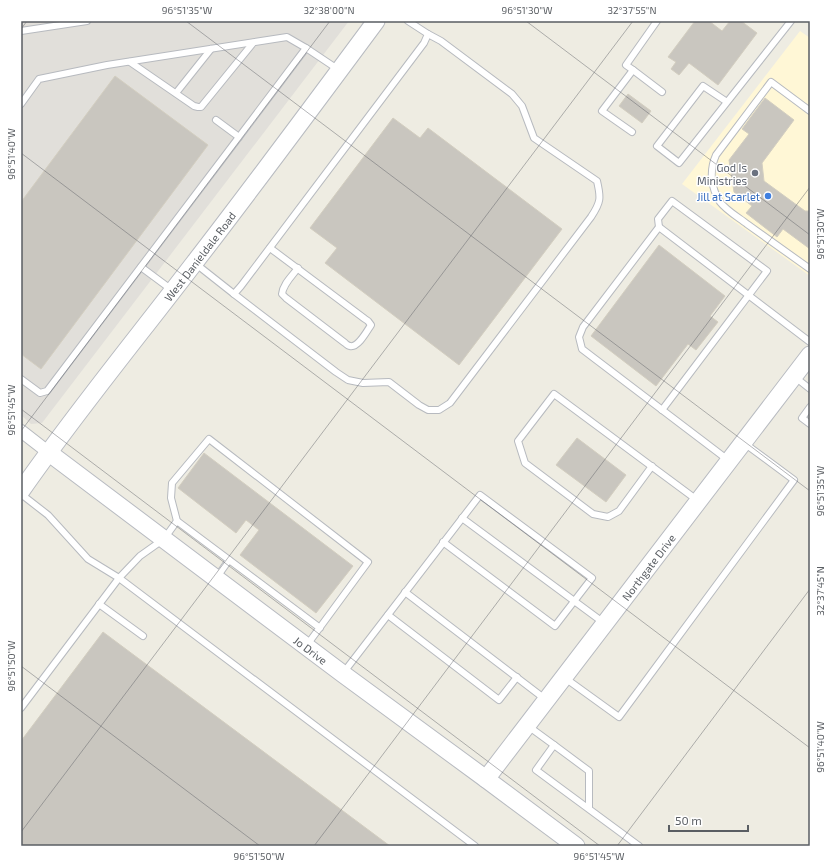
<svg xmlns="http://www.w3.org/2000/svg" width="831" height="867" viewBox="0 0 831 867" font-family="'Exo 2',sans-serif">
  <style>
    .commercial { fill: #fff7d6 }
    .industrial { fill: #e1dfda }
    .building { fill: #c9c6bf; stroke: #d3cec0 }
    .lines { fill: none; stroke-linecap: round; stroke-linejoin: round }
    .lane-casing { stroke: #b7babf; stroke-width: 8 }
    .street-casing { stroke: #b7babf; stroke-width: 14 }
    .secondary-casing { stroke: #b8bbc1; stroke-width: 19 }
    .lane { stroke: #fff; stroke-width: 6 }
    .street { stroke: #fff; stroke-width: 12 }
    .secondary { stroke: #fff; stroke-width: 17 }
    .ticks { fill: none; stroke: #5a5e63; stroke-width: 1; stroke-opacity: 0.45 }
    .worship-dot { fill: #6b7280; stroke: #fff; stroke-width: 1.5 }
    .shop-dot { fill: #3f7fe0; stroke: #fff; stroke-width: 1.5 }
    .labels { text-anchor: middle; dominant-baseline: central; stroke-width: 3; stroke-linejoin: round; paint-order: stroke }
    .worship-label { font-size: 11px; fill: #5b616d; stroke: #fff; text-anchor: end }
    .shop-label { font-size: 11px; fill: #366cbe; stroke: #fff; text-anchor: end }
    .street-label { font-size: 11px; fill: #5a5e63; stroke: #fff }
    .neatline { fill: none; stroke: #5a5e63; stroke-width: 1.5 }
    .ticks-label { font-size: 10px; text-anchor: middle; fill: #5a5e63 }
  </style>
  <rect width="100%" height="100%" fill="#eeece2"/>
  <path class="commercial" d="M800,31L810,38V276L682,184Z"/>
  <path class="industrial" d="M21,21H349L42,423L31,424L21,415Z"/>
  <g class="building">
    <path d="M695,21H709L722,31L730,21H741L757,33L718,85L689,63L679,75L671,69L676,62L668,57Z"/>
    <path d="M115,76L208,145L41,369L21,354V202Z"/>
    <path d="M628,94L651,111L642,123L619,106Z"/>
    <path d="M765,98L794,120L762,163L764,181L805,211H810V249L783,229L777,237L746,213L752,206L734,192L729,160L749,134L742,129Z"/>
    <path d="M393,118L420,138L428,128L562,229L459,365L325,263L337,248L310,228Z"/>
    <path d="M659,245L725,296L710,316L718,322L696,350L688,344L656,386L591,336Z"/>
    <path d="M577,438L626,475L606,502L556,465Z"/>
    <path d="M204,453L353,566L316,613L240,555L259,530L246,520L236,533L178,488Z"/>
    <path d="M103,632L390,846H21V741Z"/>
  </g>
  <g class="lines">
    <defs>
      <g id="lane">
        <path d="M21,31L87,21"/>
        <path d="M306,48L339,70"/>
        <path d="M130,62L194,106L198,107H201L253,43"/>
        <path d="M633,70L662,92"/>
        <path d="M176,93L211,49"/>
        <path d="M727,102L703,86L657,146L679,163L791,21"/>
        <path d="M21,104L39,79L107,65L287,37L306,48L239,137L47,391L40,393L21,379"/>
        <path d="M810,111L771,82L716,155C709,171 711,188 720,202C727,211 738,217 747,224C768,239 789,254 810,269"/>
        <path d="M216,120L239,137"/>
        <path d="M632,132L602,111L633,70L626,65L657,21"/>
        <path d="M659,227L658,219L672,201L767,271L662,410"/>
        <path d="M270,248L365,319L368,321L371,325C367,331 358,348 350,346C349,346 346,344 345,343L286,298L282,294C283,284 292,276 298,268"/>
        <path d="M196,264L234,294L241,286L424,43L428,34L408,21"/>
        <path d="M141,267L172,290"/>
        <path d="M234,294L336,372L348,380L363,383L389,382L419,405L428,410H439L450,403L591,217C601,202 601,198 597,181L534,138L522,106L512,94L441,41L428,34"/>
        <path d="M795,377L810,389"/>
        <path d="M810,407L802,418L810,424"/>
        <path d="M728,460L582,349L579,337L583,327L659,227L810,342"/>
        <path d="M652,466L619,511L608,517L593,514L525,463L518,441L554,394L697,500"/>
        <path d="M21,494L48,515L88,559L119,578L475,846"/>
        <path d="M462,518L604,623"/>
        <path d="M217,577L229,560"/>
        <path d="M405,592L545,699"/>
        <path d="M99,604L143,636"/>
        <path d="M388,615L499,700L517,677"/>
        <path d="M307,645L368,562L209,439L172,483L171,498L177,521L320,628"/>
        <path d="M344,672L480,495L592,578L555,626L443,542"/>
        <path d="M565,678L619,717L794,480L744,443"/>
        <path d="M21,708L119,578L140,556L164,539L177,521"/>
        <path d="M528,726L554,745"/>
        <path d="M589,809V771L554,745L536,770L639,846"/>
      </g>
      <path id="street" d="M21,431L48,452"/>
      <g id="secondary">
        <path id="s1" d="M48,452L343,674L486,779L576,846"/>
        <path id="s2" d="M21,491C76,412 137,338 195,262C256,183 316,102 376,21"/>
        <path id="s3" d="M486,779L810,355"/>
      </g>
    </defs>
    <use href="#lane" class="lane-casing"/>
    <use href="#street" class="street-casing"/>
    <use href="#secondary" class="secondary-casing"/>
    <use href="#lane" class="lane"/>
    <use href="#street" class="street"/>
    <use href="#secondary" class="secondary"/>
  </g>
  <path class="ticks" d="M186,21L810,491M526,21L810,235M21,29L27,21M21,153L810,748M21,409L600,846M21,431L330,21M21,666L260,846M21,832L633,21M314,846L810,187M617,846L810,589"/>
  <circle class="worship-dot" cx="755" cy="173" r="4"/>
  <circle class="shop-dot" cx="768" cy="196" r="4"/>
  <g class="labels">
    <g class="worship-label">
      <text x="747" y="167">God Is<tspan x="747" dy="13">Ministries</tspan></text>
    </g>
    <g class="shop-label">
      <text x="760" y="196">Jill at Scarlet</text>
    </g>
    <g class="street-label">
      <text stroke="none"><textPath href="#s2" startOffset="295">West Danieldale Road</textPath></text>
      <text stroke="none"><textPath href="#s3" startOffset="267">Northgate Drive</textPath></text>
      <text stroke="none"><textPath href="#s1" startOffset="329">Jo Drive</textPath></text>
    </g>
  </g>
  <rect width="831" height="867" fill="none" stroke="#ffffff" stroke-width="44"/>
  <path d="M669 825v6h79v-6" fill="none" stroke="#5a5e63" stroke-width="2"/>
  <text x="675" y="825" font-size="12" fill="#5a5e63" stroke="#ffffff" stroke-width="3" paint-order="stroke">50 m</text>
  <rect x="22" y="22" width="787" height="823" class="neatline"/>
  <g class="ticks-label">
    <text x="187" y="14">96°51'35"W</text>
    <text x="329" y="14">32°38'00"N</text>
    <text x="527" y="14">96°51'30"W</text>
    <text x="632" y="14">32°37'55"N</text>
    <text transform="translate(11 154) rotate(-90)" y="4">96°51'40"W</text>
    <text transform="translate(820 234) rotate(-90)" y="4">96°51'30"W</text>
    <text transform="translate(11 410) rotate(-90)" y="4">96°51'45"W</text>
    <text transform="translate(820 491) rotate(-90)" y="4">96°51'35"W</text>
    <text transform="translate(820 591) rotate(-90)" y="4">32°37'45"N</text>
    <text transform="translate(11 666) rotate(-90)" y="4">96°51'50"W</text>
    <text transform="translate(820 747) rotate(-90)" y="4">96°51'40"W</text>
    <text x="259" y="860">96°51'50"W</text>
    <text x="599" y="860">96°51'45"W</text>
  </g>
</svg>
